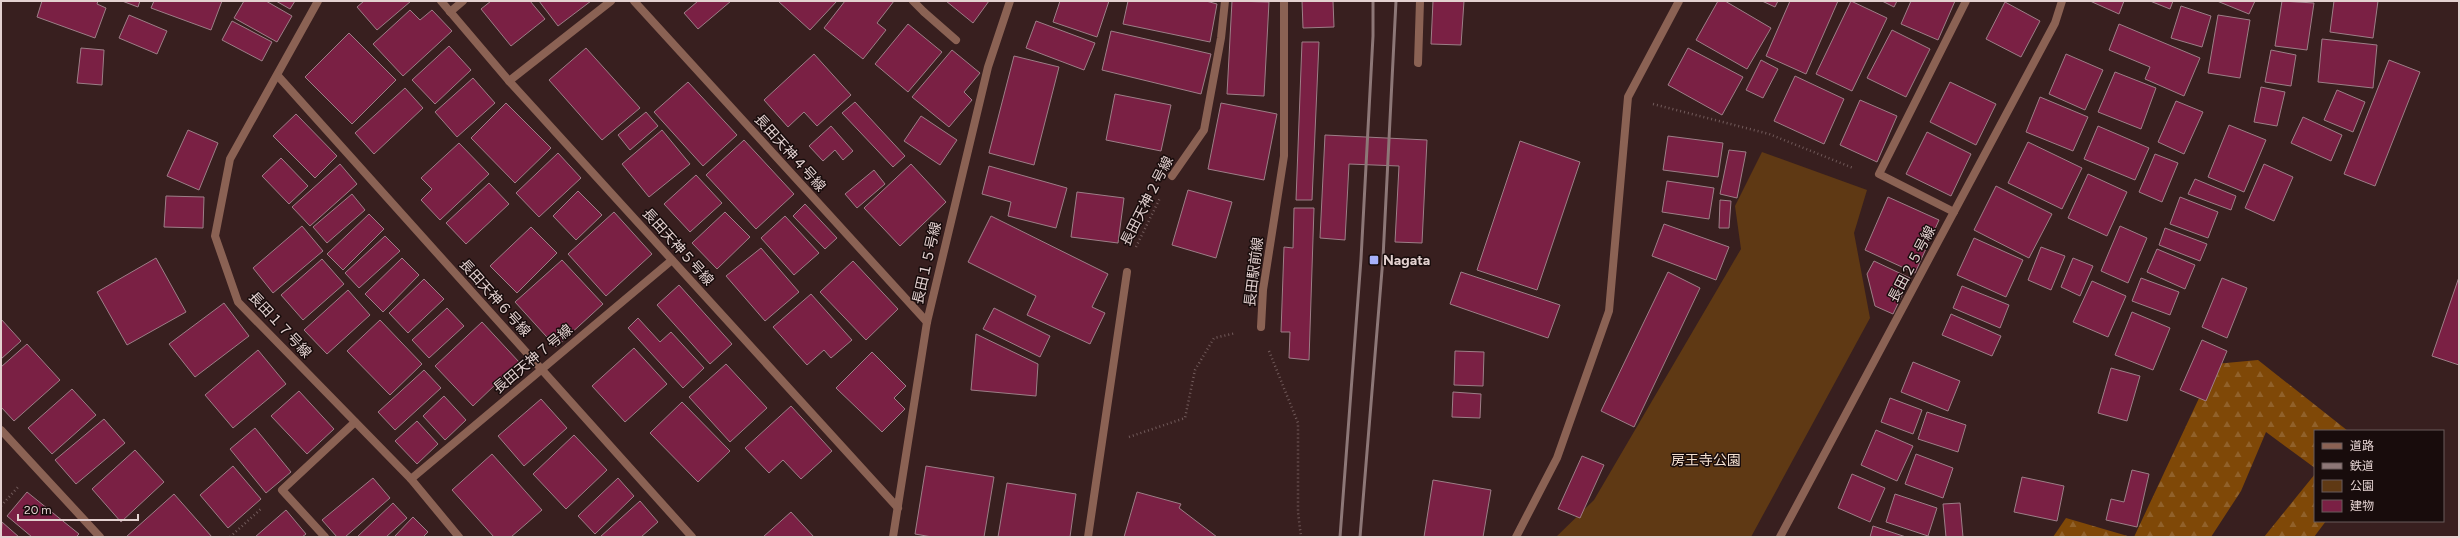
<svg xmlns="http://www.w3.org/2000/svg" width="2460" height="538" viewBox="0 0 2460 538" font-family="Figtree,'Noto Sans JP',sans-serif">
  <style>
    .forest { fill: url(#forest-firs) }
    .park { fill: #5f3914 }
    .building { fill: #7a2044; stroke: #9d7e87 }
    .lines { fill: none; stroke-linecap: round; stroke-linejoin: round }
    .path { stroke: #725b5b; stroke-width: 2.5; stroke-dasharray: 1 3; stroke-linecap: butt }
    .lane { stroke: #8b6254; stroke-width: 8 }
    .street { stroke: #8b6254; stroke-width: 8 }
    .rail { stroke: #8d7777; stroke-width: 3 }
    .poi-dot { fill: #a7b1fc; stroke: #180c0c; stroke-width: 1.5 }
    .labels { text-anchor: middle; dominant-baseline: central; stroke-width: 3; stroke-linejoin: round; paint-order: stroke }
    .street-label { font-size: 14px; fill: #e3d1d0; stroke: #180c0c }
    .poi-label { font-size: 14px; font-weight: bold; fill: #e3d1d0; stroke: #180c0c; text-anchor: start }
    .park-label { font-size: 14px; fill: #f4e0d0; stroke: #180c0c }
  </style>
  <defs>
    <pattern id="forest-firs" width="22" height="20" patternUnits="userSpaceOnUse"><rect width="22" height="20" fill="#7f4807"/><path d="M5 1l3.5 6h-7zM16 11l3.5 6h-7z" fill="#91612a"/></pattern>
  </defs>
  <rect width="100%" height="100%" fill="#381f1f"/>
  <g class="forest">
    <path d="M2258,360L2348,431H2315V468L2266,432L2241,491L2211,537H2134L2215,364Z"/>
    <path d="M2315,474V521H2326L2314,537H2264Z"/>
    <path d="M2066,518L2131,537H2053Z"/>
  </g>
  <path class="park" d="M1762,152L1867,190L1854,233L1870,318L1751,537H1556L1594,500L1741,249L1735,206Z"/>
  <g class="building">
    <path d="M42,1H98L97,4L106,8L95,38L37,17Z"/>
    <path d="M122,1H140L138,7Z"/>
    <path d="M154,1H222L211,30L151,8Z"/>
    <path d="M244,1H266L292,16L277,42L234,18Z"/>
    <path d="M276,1H295L290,9Z"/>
    <path d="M364,1H411L377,30L357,7Z"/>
    <path d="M491,1H530L545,19L511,46L481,9Z"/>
    <path d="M539,1H591L558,26Z"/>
    <path d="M698,1H731L698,29L684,13Z"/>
    <path d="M778,1H837L810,30Z"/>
    <path d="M845,1H894L877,23L886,30L863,59L824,28Z"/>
    <path d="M946,1H989L973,23Z"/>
    <path d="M1060,1H1109L1097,37L1053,22Z"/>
    <path d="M1128,1H1206L1217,4L1210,42L1123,24Z"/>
    <path d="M1232,1L1269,2L1264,96L1227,94Z"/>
    <path d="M1302,1H1333L1334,27L1303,28Z"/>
    <path d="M1433,1H1464L1461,45L1431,44Z"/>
    <path d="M1718,1H1725L1771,28L1747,69L1696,40Z"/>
    <path d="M1762,1H1778L1775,7Z"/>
    <path d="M1790,1H1838L1806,74L1766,56Z"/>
    <path d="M1851,1L1887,18L1852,91L1816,74Z"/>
    <path d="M1882,1H1897L1894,7Z"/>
    <path d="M1911,1H1955L1938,40L1901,24Z"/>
    <path d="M2090,1H2124L2119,14Z"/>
    <path d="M2150,1H2173L2170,9Z"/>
    <path d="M2217,1H2255L2249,14Z"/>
    <path d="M2282,1L2314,3L2307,50L2275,46Z"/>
    <path d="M2334,1H2378L2373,38L2330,32Z"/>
    <path d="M2005,2L2040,21L2021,57L1986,39Z"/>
    <path d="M2181,6L2211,16L2202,47L2171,38Z"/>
    <path d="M410,10L420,20L432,10L452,31L403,76L373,44Z"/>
    <path d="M129,15L167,31L157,54L119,38Z"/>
    <path d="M2218,15L2250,20L2240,78L2208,73Z"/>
    <path d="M232,21L272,42L262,61L222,40Z"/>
    <path d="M1036,21L1095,43L1084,70L1026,48Z"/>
    <path d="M908,24L942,52L908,92L875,64Z"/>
    <path d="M2119,24L2200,58L2184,96L2145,79L2150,67L2109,50Z"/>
    <path d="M1892,30L1930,49L1906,97L1867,78Z"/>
    <path d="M1111,31L1211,54L1201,94L1102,70Z"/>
    <path d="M349,33L396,80L352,124L305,77Z"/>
    <path d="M2322,39L2377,45L2373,88L2318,82Z"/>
    <path d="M1302,42H1319L1312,200H1296Z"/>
    <path d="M449,46L471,70L435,104L412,80Z"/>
    <path d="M81,48L104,50L102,85L77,83Z"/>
    <path d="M586,48L640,108L602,140L549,80Z"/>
    <path d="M1688,48L1743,77L1722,115L1668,85Z"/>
    <path d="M952,50L980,73L964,92L972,100L949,127L912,97Z"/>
    <path d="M2271,50L2296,55L2291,86L2265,82Z"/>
    <path d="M814,54L851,95L817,126L804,112L788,127L764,100Z"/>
    <path d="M2066,54L2103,70L2085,110L2049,94Z"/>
    <path d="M1014,56L1059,67L1034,165L989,153Z"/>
    <path d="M1761,60L1778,69L1763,98L1746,90Z"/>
    <path d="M2389,60L2420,72L2375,186L2344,174Z"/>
    <path d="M2115,72L2156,88L2141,129L2098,112Z"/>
    <path d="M1795,76L1844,99L1824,144L1774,121Z"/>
    <path d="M473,78L495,103L457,137L435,112Z"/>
    <path d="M688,82L737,135L703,166L654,112Z"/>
    <path d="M1950,82L1996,104L1976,145L1930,122Z"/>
    <path d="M2261,87L2285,92L2277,126L2254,122Z"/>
    <path d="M405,88L423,108L374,154L355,133Z"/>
    <path d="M2337,90L2365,102L2353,132L2324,120Z"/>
    <path d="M1115,94L1171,105L1161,151L1106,140Z"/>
    <path d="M2040,97L2088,117L2073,151L2026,132Z"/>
    <path d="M1860,100L1897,116L1877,162L1840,145Z"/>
    <path d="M2176,101L2203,112L2184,154L2158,142Z"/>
    <path d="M855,102L905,156L893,167L842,113Z"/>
    <path d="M506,103L551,148L515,183L471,138Z"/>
    <path d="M1221,103L1277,114L1264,180L1208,169Z"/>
    <path d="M646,112L658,126L630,150L618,135Z"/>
    <path d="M296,114L337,156L315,178L273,136Z"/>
    <path d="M921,116L957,140L940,165L904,141Z"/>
    <path d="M2303,117L2342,135L2331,161L2291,143Z"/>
    <path d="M2229,125L2266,140L2244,192L2208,177Z"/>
    <path d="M831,126L853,151L843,160L835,150L823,161L809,146Z"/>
    <path d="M2098,126L2149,148L2135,180L2084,159Z"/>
    <path d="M188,130L218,143L199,190L167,176Z"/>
    <path d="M662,130L690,164L649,197L622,164Z"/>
    <path d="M1927,132L1971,154L1951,196L1906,174Z"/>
    <path d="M1325,135L1427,140L1422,243L1395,242L1399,166L1349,164L1345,240L1320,238Z"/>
    <path d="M1668,136L1723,143L1718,177L1663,170Z"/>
    <path d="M744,140L794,194L756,229L706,175Z"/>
    <path d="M1520,141L1580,162L1537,290L1477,270Z"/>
    <path d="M2028,142L2082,168L2062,209L2008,183Z"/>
    <path d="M459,143L489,174L440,220L421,200L432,189L421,178Z"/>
    <path d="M1729,150L1746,152L1737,198L1720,194Z"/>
    <path d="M558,153L581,178L539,217L516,193Z"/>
    <path d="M2155,154L2178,163L2162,202L2139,192Z"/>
    <path d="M281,158L308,186L289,204L262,176Z"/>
    <path d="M340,164L357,184L310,226L292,207Z"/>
    <path d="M911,164L946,202L900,246L864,208Z"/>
    <path d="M2264,164L2293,177L2274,221L2245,208Z"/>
    <path d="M989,166L1067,188L1056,228L1008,216L1011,202L982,194Z"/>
    <path d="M874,170L885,184L857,208L845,194Z"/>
    <path d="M2088,174L2127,192L2107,236L2068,218Z"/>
    <path d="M696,175L722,203L690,232L664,204Z"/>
    <path d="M2195,179L2236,196L2231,210L2188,194Z"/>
    <path d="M1667,181L1714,188L1709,219L1662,212Z"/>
    <path d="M489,183L509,204L466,244L446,223Z"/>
    <path d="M1996,186L2052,214L2029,258L1974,230Z"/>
    <path d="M1188,190L1232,202L1216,258L1172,245Z"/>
    <path d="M578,191L602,215L576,240L553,216Z"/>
    <path d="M1077,192L1124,198L1118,243L1071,237Z"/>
    <path d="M352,194L365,210L327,243L313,227Z"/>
    <path d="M166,196L204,197L203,228L164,227Z"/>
    <path d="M1888,197L1939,220L1915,273L1865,250Z"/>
    <path d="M2180,197L2218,212L2208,238L2170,224Z"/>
    <path d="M1720,200L1731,201L1729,228H1719Z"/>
    <path d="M805,204L837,238L825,249L793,216Z"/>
    <path d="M1294,208H1314L1309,360L1289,358L1290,332H1281L1284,247L1293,248Z"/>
    <path d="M614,212L652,254L606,296L568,254Z"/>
    <path d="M725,212L750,237L717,269L692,243Z"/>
    <path d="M369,214L384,229L343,270L327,254Z"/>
    <path d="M785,216L819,253L794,275L761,238Z"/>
    <path d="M991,216L1108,274L1092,307L1105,313L1090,344L1027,315L1036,296L968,262Z"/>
    <path d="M1664,224L1729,247L1716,280L1652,256Z"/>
    <path d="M302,226L323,251L273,293L253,268Z"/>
    <path d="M2120,226L2147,238L2128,283L2101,271Z"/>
    <path d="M531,227L557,253L517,293L490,266Z"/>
    <path d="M2165,228L2207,244L2200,261L2159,245Z"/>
    <path d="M385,236L400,251L359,288L345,273Z"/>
    <path d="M1974,238L2023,260L2006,297L1957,275Z"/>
    <path d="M2041,247L2065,256L2051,290L2028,280Z"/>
    <path d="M761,248L799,292L765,321L726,276Z"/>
    <path d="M2157,249L2195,265L2185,289L2147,272Z"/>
    <path d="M156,258L186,312L127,345L97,292Z"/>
    <path d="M402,258L419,275L383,312L365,294Z"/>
    <path d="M2073,258L2093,266L2080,296L2061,287Z"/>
    <path d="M322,259L344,284L303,320L281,295Z"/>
    <path d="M562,260L603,304L556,347L515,302Z"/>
    <path d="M853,261L898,309L866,340L820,292Z"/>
    <path d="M1874,261L1910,278L1893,314L1875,306L1867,274Z"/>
    <path d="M1461,272L1560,305L1548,338L1450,304Z"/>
    <path d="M1668,272L1700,288L1634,427L1601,411Z"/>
    <path d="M2459,277V365L2432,356Z"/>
    <path d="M2141,278L2179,292L2170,315L2132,301Z"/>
    <path d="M2222,278L2247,288L2227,338L2202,327Z"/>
    <path d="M424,279L444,299L408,333L389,313Z"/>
    <path d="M2092,281L2126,296L2108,337L2073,322Z"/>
    <path d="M679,285L732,344L710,364L657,305Z"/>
    <path d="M1962,286L2009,305L2000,328L1953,308Z"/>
    <path d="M348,290L370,315L327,354L304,330Z"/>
    <path d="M811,294L852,340L831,358L824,350L807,365L773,327Z"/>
    <path d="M224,303L249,336L195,377L169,344Z"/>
    <path d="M447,308L464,326L429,358L412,340Z"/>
    <path d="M994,308L1050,336L1040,357L983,329Z"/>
    <path d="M2132,312L2170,328L2153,370L2115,355Z"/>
    <path d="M1951,314L2001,336L1992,356L1942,335Z"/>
    <path d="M638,318L660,342L671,332L704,368L683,388L628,328Z"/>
    <path d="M1,319L21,341L1,359Z"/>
    <path d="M380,320L422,364L390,395L347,351Z"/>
    <path d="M482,322L519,362L473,406L435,366Z"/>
    <path d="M976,334L1038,364L1036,396L971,390Z"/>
    <path d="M2202,340L2227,351L2206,401L2180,390Z"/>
    <path d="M27,344L60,380L14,421L1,407V367Z"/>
    <path d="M634,348L667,384L625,422L592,386Z"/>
    <path d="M258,350L286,384L233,428L205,395Z"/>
    <path d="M1455,351L1484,352L1483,386L1454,385Z"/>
    <path d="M872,352L906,386L894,398L905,409L882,432L836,388Z"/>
    <path d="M1913,362L1960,381L1948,411L1901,392Z"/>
    <path d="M726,364L767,408L730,442L689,397Z"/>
    <path d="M2111,368L2140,376L2127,421L2098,413Z"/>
    <path d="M424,370L441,388L395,430L378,412Z"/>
    <path d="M72,389L96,415L52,454L28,428Z"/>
    <path d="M299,391L334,429L307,454L271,416Z"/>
    <path d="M1453,392L1481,394L1480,418L1452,417Z"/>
    <path d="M444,396L466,420L445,440L423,416Z"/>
    <path d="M1890,398L1922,410L1913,434L1881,422Z"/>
    <path d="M541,399L567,428L524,466L498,436Z"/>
    <path d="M682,402L730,451L698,482L650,433Z"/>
    <path d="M791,406L832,451L801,479L783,460L769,473L745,448Z"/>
    <path d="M1927,412L1966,425L1958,452L1918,439Z"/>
    <path d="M104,419L125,443L76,484L55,460Z"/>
    <path d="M417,421L438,444L417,464L395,441Z"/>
    <path d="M255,428L291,472L266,493L230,449Z"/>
    <path d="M1876,430L1913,446L1897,481L1861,465Z"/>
    <path d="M574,435L607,470L566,509L533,474Z"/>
    <path d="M135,450L164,482L121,522L92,489Z"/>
    <path d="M492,454L542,510L511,537H494L452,490Z"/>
    <path d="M1916,454L1953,468L1943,498L1905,484Z"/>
    <path d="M1582,456L1604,465L1580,518L1558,509Z"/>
    <path d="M233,466L261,499L228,528L200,495Z"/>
    <path d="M926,466L994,477L984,537H932L915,534Z"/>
    <path d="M2132,470L2149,474L2137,527L2106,520L2111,499L2124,502Z"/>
    <path d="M1852,474L1885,488L1870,522L1838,508Z"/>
    <path d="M2022,477L2064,486L2057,521L2014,512Z"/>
    <path d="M373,478L390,498L345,537H337L322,520Z"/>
    <path d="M618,478L634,496L595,534L578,516Z"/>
    <path d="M1433,480L1491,490L1483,537H1424Z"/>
    <path d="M1007,483L1076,494L1070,537H998Z"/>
    <path d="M27,492L79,534L76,537H32L7,516Z"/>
    <path d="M1137,492L1181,504L1179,508L1217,537H1124Z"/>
    <path d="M174,494L212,537H126Z"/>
    <path d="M1895,494L1937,508L1928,536L1886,522Z"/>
    <path d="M640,501L658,522L641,537H600Z"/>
    <path d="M393,503L407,518L386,537H357Z"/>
    <path d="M1960,503L1963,537H1946L1943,504Z"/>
    <path d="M286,510L306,534L302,537H255Z"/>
    <path d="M791,512L814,537H763Z"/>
    <path d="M413,517L428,532L423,537H394Z"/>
    <path d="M2,522L19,537H1Z"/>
    <path d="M1873,526L1906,537H1870Z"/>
  </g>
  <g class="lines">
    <g class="path">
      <path d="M1653,104L1769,134L1853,168"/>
      <path d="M1136,247L1160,198"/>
      <path d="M1269,351L1298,423V512L1301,537"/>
      <path d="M1129,437L1185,418L1195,370L1214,338L1236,333"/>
      <path d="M1,506L18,487"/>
      <path d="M230,537L262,508"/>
    </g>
    <g class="lane">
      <path d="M924,12L956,40"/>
      <path d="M1418,63L1420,1"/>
      <path d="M1172,176L1204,130L1221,38L1225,1"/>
      <path d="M325,537L282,490L355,422"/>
    </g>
    <g class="street">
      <path d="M318,1L230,159L215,236L238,302L411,479L459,537"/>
      <path d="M441,1L509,81L898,508"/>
      <path d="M634,1L927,322"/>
      <path d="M913,1L924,12"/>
      <path d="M450,12L463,1"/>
      <path d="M278,76L692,537"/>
      <path d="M509,81L611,1"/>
      <path d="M1954,212L1879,174L1966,1"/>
      <path d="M1261,327L1263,290L1284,156V1"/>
      <path d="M1,430L100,537"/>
      <path d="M411,479L672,260"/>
      <path d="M893,537L927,322L988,67L1010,1"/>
      <path d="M1088,537L1127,272"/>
      <path d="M1516,537L1557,458L1609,311L1628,97L1679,1"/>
      <path d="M1780,537L2055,23L2062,1"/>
    </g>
    <g class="rail">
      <path d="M1340,537L1361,259L1373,36V1"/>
      <path d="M1360,537L1383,258L1396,1"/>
    </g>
  </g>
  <rect class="poi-dot" x="1369" y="255" width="10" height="10" rx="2"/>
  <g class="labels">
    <g class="street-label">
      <text transform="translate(790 153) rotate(48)">長田天神４号線</text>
      <text transform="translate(1147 201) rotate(-63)">長田天神２号線</text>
      <text transform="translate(678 247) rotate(48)">長田天神５号線</text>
      <text transform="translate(927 263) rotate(-77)">長田１５号線</text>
      <text transform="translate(1912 264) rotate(-62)">長田２５号線</text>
      <text transform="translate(1254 272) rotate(-83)">長田駅前線</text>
      <text transform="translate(495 298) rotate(48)">長田天神６号線</text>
      <text transform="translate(280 325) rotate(47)">長田１７号線</text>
      <text transform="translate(533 359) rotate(-40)">長田天神７号線</text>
    </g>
    <g class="poi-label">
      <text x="1383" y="260">Nagata</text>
    </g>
    <g class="park-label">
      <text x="1706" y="460">房王寺公園</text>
    </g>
  </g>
  <rect width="2460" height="538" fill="none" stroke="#e3d1d0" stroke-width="4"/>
  <rect x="2314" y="430" width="130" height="92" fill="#180c0c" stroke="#695b5a"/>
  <rect x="2322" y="443" width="20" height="6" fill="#8b6254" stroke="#695b5a"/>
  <text x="2350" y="450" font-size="12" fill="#e3d1d0">道路</text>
  <rect x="2322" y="463" width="20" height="6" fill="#8d7777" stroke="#695b5a"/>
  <text x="2350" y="470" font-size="12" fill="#e3d1d0">鉄道</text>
  <rect x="2322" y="480" width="20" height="12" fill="#5f3914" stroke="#695b5a"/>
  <text x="2350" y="490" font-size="12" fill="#e3d1d0">公園</text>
  <rect x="2322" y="500" width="20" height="12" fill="#7a2044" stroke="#695b5a"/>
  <text x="2350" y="510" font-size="12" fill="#e3d1d0">建物</text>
  <path d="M18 514v6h120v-6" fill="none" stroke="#e3d1d0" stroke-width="2"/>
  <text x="24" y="514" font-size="12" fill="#e3d1d0" stroke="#180c0c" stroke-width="3" paint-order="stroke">20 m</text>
</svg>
